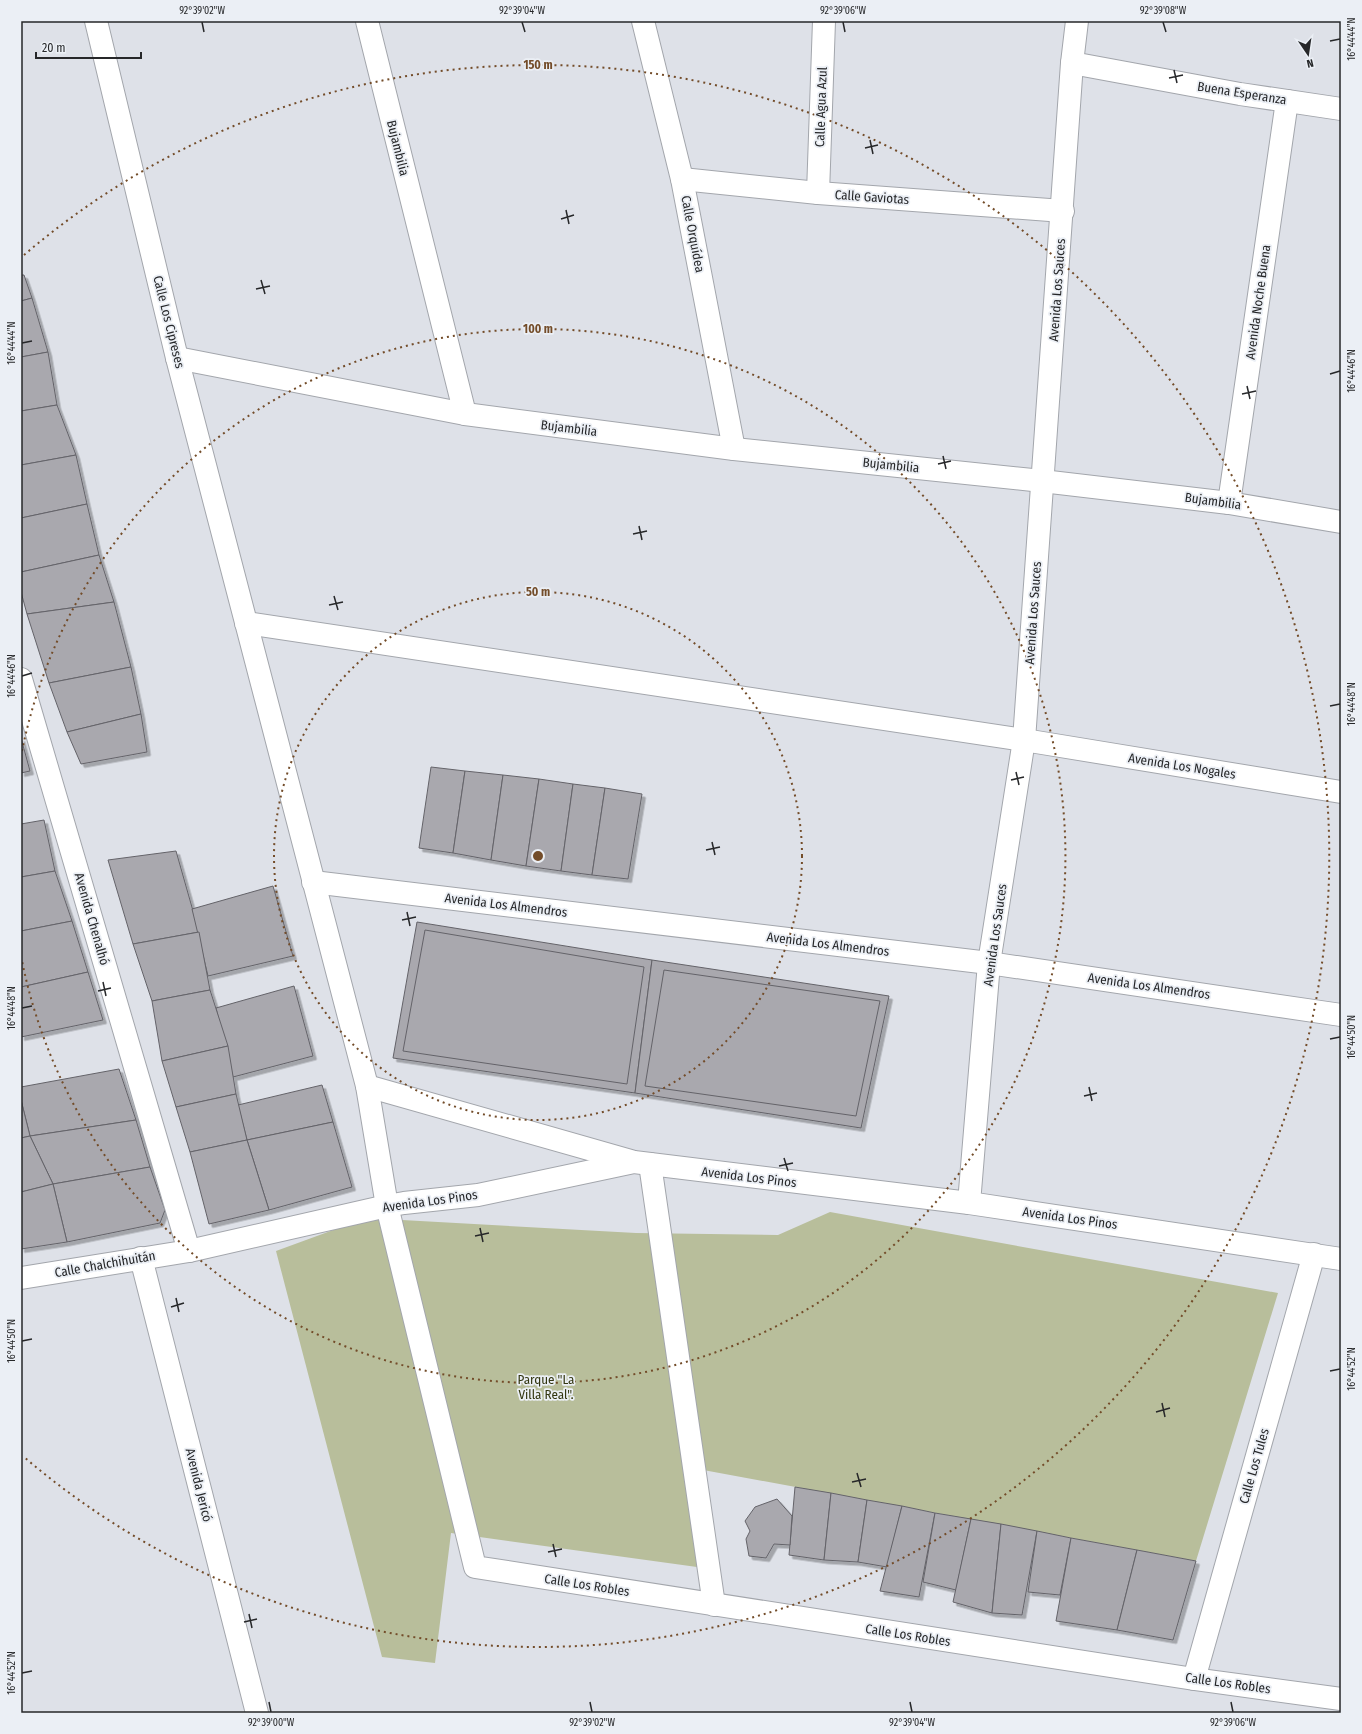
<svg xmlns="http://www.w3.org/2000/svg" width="1362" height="1734" viewBox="0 0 1362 1734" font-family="'Fira Sans Condensed',sans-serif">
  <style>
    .green { fill: #b8be9b }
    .building { fill: #a9a8ae; stroke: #646369; filter: url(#shadow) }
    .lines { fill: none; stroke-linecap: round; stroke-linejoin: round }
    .minor-casing { stroke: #a3a6ac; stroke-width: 24 }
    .minor { stroke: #fff; stroke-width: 22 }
    .ticks { fill: none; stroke: #262729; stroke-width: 1.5 }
    .ring { fill: none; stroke: #734c29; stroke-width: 2; stroke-dasharray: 2 4 }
    .labels { text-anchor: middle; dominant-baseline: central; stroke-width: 3.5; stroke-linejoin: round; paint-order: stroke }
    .street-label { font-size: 13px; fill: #262729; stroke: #ebeff5 }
    .park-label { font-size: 13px; fill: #323610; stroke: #ebeff5 }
    .centre { fill: #734c29; stroke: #ebeff5; stroke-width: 2 }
    .ring-label { font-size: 12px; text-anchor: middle; font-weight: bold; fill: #734c29; stroke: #ebeff5; stroke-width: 3.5; stroke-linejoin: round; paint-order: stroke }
    .neatline { fill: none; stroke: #262729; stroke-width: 1.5 }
    .ticks-label { font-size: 10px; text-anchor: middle; fill: #262729 }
  </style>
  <defs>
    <filter id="shadow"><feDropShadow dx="3.5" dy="3.5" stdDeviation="0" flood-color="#0004"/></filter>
  </defs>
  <rect width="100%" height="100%" fill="#dee1e8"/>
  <path class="green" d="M830,1212L1278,1293L1196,1561L687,1467L697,1567L451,1533L435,1663L382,1657L276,1251L366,1218L636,1233L778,1235Z"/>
  <g class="building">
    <path d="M21,275H24L32,298L21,301Z"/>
    <path d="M32,298L48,352L21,357V301Z"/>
    <path d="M48,352L57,405L21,411V357Z"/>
    <path d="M57,405L76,455L21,465V411Z"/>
    <path d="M76,455L87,504L21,518V465Z"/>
    <path d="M87,504L99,555L21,572V518Z"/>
    <path d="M99,555L114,602L27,614L21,592V572Z"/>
    <path d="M114,602L131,667L49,683L27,614Z"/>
    <path d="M131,667L141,714L67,732L49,683Z"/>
    <path d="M141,714L147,752L81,764L67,732Z"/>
    <path d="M21,738L30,771L21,773Z"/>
    <path d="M431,767L465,771L453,853L419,848Z"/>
    <path d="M465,771L503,775L491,860L453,853Z"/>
    <path d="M503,775L539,779L526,866L491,860Z"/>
    <path d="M539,779L573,784L561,871L526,866Z"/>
    <path d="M573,784L605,788L592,875L561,871Z"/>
    <path d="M605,788L642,794L628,879L592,875Z"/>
    <path d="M44,820L55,871L21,877V824Z"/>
    <path d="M176,851L199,932L133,944L108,860Z"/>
    <path d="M55,871L72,921L21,931V877Z"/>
    <path d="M273,886L293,956L208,976L192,909Z"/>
    <path d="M72,921L88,972L21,987V931Z"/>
    <path d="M417,922L652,960L635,1093L393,1058Z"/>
    <path d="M425,930L644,967L627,1084L403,1051Z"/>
    <path d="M199,932L210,990L152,1001L133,944Z"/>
    <path d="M652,960L889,996L861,1128L635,1093Z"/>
    <path d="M664,970L880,1001L856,1116L645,1086Z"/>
    <path d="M88,972L103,1020L21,1037V987Z"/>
    <path d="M294,986L313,1056L233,1077L216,1008Z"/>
    <path d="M210,990L228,1046L162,1061L152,1001Z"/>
    <path d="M228,1046L236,1094L176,1107L162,1061Z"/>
    <path d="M119,1069L136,1120L30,1136L21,1100V1087Z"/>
    <path d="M322,1085L333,1122L247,1140L238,1105Z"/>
    <path d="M236,1094L247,1140L190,1152L176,1107Z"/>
    <path d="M21,1100L30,1136L21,1138Z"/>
    <path d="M136,1120L150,1167L53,1184L30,1136Z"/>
    <path d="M333,1122L352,1187L269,1210L247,1140Z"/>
    <path d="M30,1136L53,1184L21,1192V1138Z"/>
    <path d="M247,1140L269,1210L209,1224L190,1152Z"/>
    <path d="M150,1167L165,1210L160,1223L67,1242L53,1184Z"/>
    <path d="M53,1184L67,1242L21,1249V1192Z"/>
    <path d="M795,1487L831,1493L824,1560L789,1555Z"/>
    <path d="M831,1493L867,1500L858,1562L824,1560Z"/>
    <path d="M777,1499L792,1516L790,1545L774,1544L766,1558L749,1556L746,1539L750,1531L745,1521L755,1507Z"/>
    <path d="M867,1500L902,1506L887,1567L858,1562Z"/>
    <path d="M902,1506L935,1513L919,1597L880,1591Z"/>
    <path d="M935,1513L971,1519L956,1590L923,1582Z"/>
    <path d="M971,1519L1001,1524L992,1613L953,1602Z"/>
    <path d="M1001,1524L1037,1531L1022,1615L992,1613Z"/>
    <path d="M1037,1531L1071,1538L1060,1595L1028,1592Z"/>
    <path d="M1071,1538L1137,1550L1117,1630L1056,1621Z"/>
    <path d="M1137,1550L1196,1561L1173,1640L1117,1630Z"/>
  </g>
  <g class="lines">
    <defs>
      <g id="minor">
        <path d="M96,21L177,358L367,1086L387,1206L475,1567L1194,1679L1341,1699"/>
        <path d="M367,21L465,414"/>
        <path d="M643,21L682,179L734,449"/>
        <path d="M1072,63L1240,94L1341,109"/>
        <path d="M682,179L818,193L1063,211"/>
        <path d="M818,193L824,21"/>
        <path d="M177,358L465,414L734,449L1042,481L1229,503L1341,522"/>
        <path d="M1229,503L1287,101"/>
        <path d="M246,623L1024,740L1341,792"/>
        <path d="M21,679L189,1251"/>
        <path d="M313,882L989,963L1341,1015"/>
        <path d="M367,1086L631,1161"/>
        <path d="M650,1164L714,1605"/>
        <path d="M969,1203L989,963L1024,740L1072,63L1077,21"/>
        <path d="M141,1258L257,1713"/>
        <path d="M21,1278L189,1251L387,1206L404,1203L478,1195L634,1162L969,1203L1341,1259"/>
        <path d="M1194,1679L1314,1254"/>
      </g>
    </defs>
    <use href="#minor" class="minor-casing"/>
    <use href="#minor" class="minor"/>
  </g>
  <path class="ticks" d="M202,22L204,32M522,22L525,32M843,22L845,32M1163,22L1166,32M1330,41L1340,39M1174,70L1177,83M1169,78L1183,75M870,140L873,154M865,148L878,145M566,210L569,224M561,219L574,215M261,280L265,294M256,289L270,286M22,343L32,341M1330,374L1340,371M1247,386L1250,399M1242,394L1256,391M943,456L946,469M938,464L951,461M639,526L642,540M633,534L647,531M334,596L338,610M329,605L343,602M22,676L32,673M1330,706L1340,704M1016,772L1019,785M1011,780L1024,777M712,842L715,855M706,850L720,847M407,912L410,926M402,920L416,917M103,982L106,996M98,991L111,988M22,1008L32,1006M1330,1039L1340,1037M1089,1087L1092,1101M1084,1096L1097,1093M784,1158L788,1171M779,1166L793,1163M480,1228L483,1242M475,1236L489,1233M176,1298L179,1312M171,1307L184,1303M22,1341L32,1339M1330,1371L1340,1369M1162,1403L1165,1417M1156,1412L1170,1408M857,1473L861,1487M852,1482L866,1479M553,1544L556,1557M548,1552L562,1549M249,1614L252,1628M244,1622L257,1619M22,1673L32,1671M269,1702L271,1712M590,1702L592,1712M910,1702L912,1712M1231,1702L1233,1712"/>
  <g class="ring">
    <circle cx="538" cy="856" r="264"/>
    <path d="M22 751A527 527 0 1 1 22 961"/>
    <path d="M24 255A791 791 0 1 1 24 1457"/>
  </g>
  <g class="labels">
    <g class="street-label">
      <text transform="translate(1242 93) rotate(9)">Buena Esperanza</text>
      <text transform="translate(821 107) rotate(-88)">Calle Agua Azul</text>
      <text transform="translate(398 148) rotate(76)">Bujambilia</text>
      <text transform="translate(872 197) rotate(4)">Calle Gaviotas</text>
      <text transform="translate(693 234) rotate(79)">Calle Orquídea</text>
      <text transform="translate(1057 290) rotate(-86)">Avenida Los Sauces</text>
      <text transform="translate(1258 302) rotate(-82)">Avenida Noche Buena</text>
      <text transform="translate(169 322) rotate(76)">Calle Los Cipreses</text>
      <text transform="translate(569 428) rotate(7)">Bujambilia</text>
      <text transform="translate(891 465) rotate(6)">Bujambilia</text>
      <text transform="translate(1213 501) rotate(8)">Bujambilia</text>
      <text transform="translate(1033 613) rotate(-86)">Avenida Los Sauces</text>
      <text transform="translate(1182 766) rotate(9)">Avenida Los Nogales</text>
      <text transform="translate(506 905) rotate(7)">Avenida Los Almendros</text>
      <text transform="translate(92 919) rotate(74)">Avenida Chenalhó</text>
      <text transform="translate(995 935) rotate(-82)">Avenida Los Sauces</text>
      <text transform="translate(828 944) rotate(7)">Avenida Los Almendros</text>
      <text transform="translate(1149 986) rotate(8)">Avenida Los Almendros</text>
      <text transform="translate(749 1177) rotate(7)">Avenida Los Pinos</text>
      <text transform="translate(430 1201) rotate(-8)">Avenida Los Pinos</text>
      <text transform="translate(1070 1218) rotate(8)">Avenida Los Pinos</text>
      <text transform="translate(105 1264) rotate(-10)">Calle Chalchihuitán</text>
      <text transform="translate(1254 1466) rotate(-74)">Calle Los Tules</text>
      <text transform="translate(199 1485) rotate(76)">Avenida Jericó</text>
      <text transform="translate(587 1585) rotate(9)">Calle Los Robles</text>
      <text transform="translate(908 1635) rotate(9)">Calle Los Robles</text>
      <text transform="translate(1228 1683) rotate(8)">Calle Los Robles</text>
    </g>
    <g class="park-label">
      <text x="546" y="1379">Parque "La<tspan x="546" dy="15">Villa Real".</tspan></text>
    </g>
  </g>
  <circle cx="538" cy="856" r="6" class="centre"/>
  <g class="ring-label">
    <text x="538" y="69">150 m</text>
    <text x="538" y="333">100 m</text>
    <text x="538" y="596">50 m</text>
  </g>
  <rect width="1362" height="1734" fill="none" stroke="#ebeff5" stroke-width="44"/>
  <g transform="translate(1308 54) rotate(167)" stroke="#ebeff5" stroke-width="3" paint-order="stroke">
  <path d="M0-3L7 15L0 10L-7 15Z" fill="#262729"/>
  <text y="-6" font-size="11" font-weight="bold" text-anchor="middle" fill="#262729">N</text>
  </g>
  <path d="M36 52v6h105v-6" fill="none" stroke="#262729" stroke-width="2"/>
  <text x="42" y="52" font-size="12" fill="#262729" stroke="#ebeff5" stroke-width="3" paint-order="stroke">20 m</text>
  <rect x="22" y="22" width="1318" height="1690" class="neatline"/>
  <g class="ticks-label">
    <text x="202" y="14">92°39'02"W</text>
    <text x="522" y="14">92°39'04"W</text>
    <text x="843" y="14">92°39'06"W</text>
    <text x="1163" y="14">92°39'08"W</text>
    <text transform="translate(1351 39) rotate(-90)" y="4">16°44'44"N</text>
    <text transform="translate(11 343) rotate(-90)" y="4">16°44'44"N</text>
    <text transform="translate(1351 371) rotate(-90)" y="4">16°44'46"N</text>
    <text transform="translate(11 676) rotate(-90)" y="4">16°44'46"N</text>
    <text transform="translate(1351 704) rotate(-90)" y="4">16°44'48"N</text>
    <text transform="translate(11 1008) rotate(-90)" y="4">16°44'48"N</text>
    <text transform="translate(1351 1037) rotate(-90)" y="4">16°44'50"N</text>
    <text transform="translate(11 1341) rotate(-90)" y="4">16°44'50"N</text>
    <text transform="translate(1351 1369) rotate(-90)" y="4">16°44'52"N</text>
    <text transform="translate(11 1673) rotate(-90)" y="4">16°44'52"N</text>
    <text x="271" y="1726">92°39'00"W</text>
    <text x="592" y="1726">92°39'02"W</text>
    <text x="912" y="1726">92°39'04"W</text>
    <text x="1233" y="1726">92°39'06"W</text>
  </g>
</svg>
